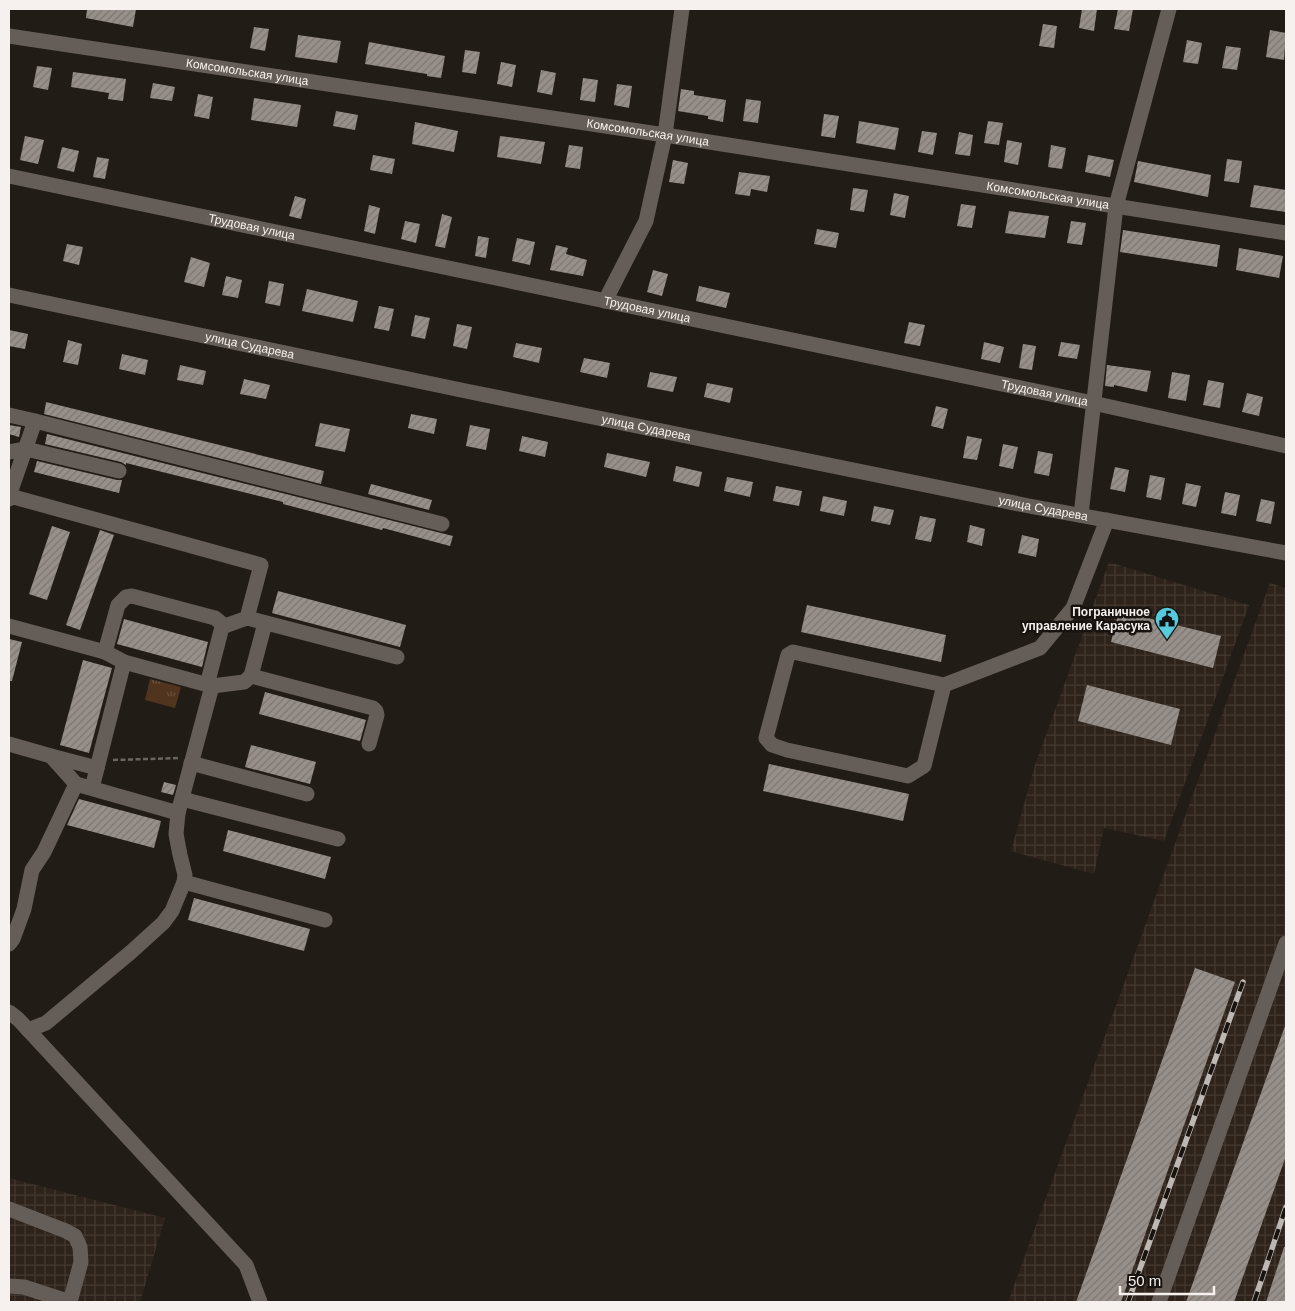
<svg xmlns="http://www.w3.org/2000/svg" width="1295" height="1311" viewBox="0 0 1295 1311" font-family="Helvetica,sans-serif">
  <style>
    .industrial { fill: url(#industrial-grid) }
    .grass { fill: url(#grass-tufts) }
    .building { fill: url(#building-hatch) }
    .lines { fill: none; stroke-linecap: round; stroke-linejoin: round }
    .path { stroke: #6a6560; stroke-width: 2.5; stroke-dasharray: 5 2.5; stroke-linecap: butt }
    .minor { stroke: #655e58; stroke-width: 15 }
    .rail-casing { stroke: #bdb8b4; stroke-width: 5.5 }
    .rail { stroke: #18130e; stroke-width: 4; stroke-dasharray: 11; stroke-linecap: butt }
    .labels { text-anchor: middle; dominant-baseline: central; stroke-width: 5; stroke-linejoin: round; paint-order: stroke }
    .street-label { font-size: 12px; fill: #f6f1ee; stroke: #18130e }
    .poi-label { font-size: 12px; font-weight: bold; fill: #f6f1ee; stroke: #18130e; text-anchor: end }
  </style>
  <defs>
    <pattern id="industrial-grid" width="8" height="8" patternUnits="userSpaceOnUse" patternTransform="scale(1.25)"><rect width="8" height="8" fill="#2e231b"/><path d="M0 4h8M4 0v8" fill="none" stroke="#433931"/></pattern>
    <pattern id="grass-tufts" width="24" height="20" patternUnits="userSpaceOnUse" patternTransform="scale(1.25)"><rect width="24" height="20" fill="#51341d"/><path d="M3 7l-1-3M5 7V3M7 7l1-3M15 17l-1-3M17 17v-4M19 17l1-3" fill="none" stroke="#6b523e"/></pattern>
    <pattern id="building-hatch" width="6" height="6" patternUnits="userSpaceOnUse" patternTransform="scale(1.25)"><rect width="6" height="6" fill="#978f89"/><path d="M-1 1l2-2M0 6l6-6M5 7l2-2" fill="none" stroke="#7c7672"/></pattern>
  </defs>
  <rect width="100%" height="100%" fill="#221c17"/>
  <g class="industrial">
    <path d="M1109,562L1249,605L1164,841L1104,828L1094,874L1011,851L1035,765Z"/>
    <path d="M1270,583L1286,588V1302H1008Z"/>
    <path d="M9,1178L165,1218L140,1302H9Z"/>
  </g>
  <path class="grass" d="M150,679L181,687L175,708L145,700Z"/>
  <g class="building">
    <path d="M87,9H136L133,27L86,18Z"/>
    <path d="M1082,9H1097L1094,31L1079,28Z"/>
    <path d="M1118,9H1133L1129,31L1114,29Z"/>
    <path d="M1043,24L1057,26L1054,48L1039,46Z"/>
    <path d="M254,27L269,29L265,51L250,48Z"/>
    <path d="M1270,30L1286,33L1284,60L1266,57Z"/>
    <path d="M298,35L341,41L337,63L295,57Z"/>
    <path d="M1187,40L1202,43L1198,64L1183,62Z"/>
    <path d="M369,42L445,56L441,78L427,76V74L365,64Z"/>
    <path d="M1226,46L1241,48L1237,70L1222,68Z"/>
    <path d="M465,50L480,52L476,74L462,72Z"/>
    <path d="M501,62L516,65L512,87L497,84Z"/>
    <path d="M37,66L52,68L48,90L33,87Z"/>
    <path d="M541,70L556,73L552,95L537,92Z"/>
    <path d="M73,72L126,79L123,101L108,99L109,93L71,87Z"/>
    <path d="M583,78L598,80L595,102L580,100Z"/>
    <path d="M153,83L175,87L172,101L150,98Z"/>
    <path d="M617,84L632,86L629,108L614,105Z"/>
    <path d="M681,89L694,91V95L726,100L723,122L708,119V116L678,111Z"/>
    <path d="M198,94L213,97L209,119L194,116Z"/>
    <path d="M254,98L301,105L297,127L251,120Z"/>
    <path d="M746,99L761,101L758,123L743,121Z"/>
    <path d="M336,111L358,115L355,130L333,126Z"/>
    <path d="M824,114L839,116L835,138L821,136Z"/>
    <path d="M859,121L899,128L895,150L856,143Z"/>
    <path d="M988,121L1003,123L999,145L984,143Z"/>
    <path d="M415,122L458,131L454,152L412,144Z"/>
    <path d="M922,131L937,133L933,155L918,152Z"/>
    <path d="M959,132L973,135L970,156L955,154Z"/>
    <path d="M25,136L44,140L38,164L20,160Z"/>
    <path d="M500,136L545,142L541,164L497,157Z"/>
    <path d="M1007,140L1022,143L1018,165L1004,162Z"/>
    <path d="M569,145L583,147L580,169L565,167Z"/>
    <path d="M1051,145L1066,148L1062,169L1048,167Z"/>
    <path d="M62,147L79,151L74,172L57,168Z"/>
    <path d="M373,155L395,159L392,174L370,170Z"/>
    <path d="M1088,155L1114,160L1110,177L1085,172Z"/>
    <path d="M97,157L109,159L105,179L93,177Z"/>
    <path d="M1227,159L1242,161L1239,183L1224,181Z"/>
    <path d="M673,160L688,163L684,184L669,182Z"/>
    <path d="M1138,161L1211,175L1208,197L1134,182Z"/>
    <path d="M739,172L770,176L767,192L751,189L750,196L735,194Z"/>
    <path d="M1254,185L1286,190V212L1250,207Z"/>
    <path d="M853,188L868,190L864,212L850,210Z"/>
    <path d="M894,193L909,196L905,218L890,215Z"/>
    <path d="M295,196L306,199L301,219L289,216Z"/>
    <path d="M961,204L976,206L972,228L957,226Z"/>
    <path d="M369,205L380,208L375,234L364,231Z"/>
    <path d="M1009,211L1049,216L1045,238L1005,233Z"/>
    <path d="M442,214L452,217L445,248L435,246Z"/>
    <path d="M405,221L420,224L416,243L401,239Z"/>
    <path d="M1071,221L1086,223L1082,245L1067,243Z"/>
    <path d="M817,229L839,233L836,248L814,244Z"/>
    <path d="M1123,230L1220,245L1217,267L1120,252Z"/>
    <path d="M478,236L489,238L486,258L475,256Z"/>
    <path d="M517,238L535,242L530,265L512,261Z"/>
    <path d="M67,244L83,247L79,265L63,261Z"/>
    <path d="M556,245L568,248L566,254L587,260L583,276L550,270Z"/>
    <path d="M1239,248L1283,256L1279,278L1236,270Z"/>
    <path d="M191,257L210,263L204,287L184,282Z"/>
    <path d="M653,270L668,274L662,296L647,292Z"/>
    <path d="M226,276L242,280L238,298L222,295Z"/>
    <path d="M269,281L284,284L280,306L265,303Z"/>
    <path d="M699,286L730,293L726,308L696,301Z"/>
    <path d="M307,289L358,301L353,322L302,311Z"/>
    <path d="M379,306L394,309L389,331L374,328Z"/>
    <path d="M415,315L430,318L425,339L411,336Z"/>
    <path d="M909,322L925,325L920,346L904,343Z"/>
    <path d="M457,324L472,327L467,349L453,346Z"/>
    <path d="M9,330L28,334L25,349L9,346Z"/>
    <path d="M68,340L82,344L78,365L63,362Z"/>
    <path d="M984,342L1004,347L1000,363L981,359Z"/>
    <path d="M1061,342L1080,345L1077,359L1058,356Z"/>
    <path d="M516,343L542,348L539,363L513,357Z"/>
    <path d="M1023,344L1036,346L1032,370L1019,368Z"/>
    <path d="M122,354L148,360L145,375L119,369Z"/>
    <path d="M584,358L610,363L607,378L580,372Z"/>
    <path d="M180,365L206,371L203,385L177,380Z"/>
    <path d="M1107,365L1151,371L1147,392L1114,385V387L1105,386Z"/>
    <path d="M650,372L677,377L673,392L647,387Z"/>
    <path d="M1172,372L1190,375L1186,401L1168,398Z"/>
    <path d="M244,379L270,385L266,399L240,394Z"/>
    <path d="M1208,380L1224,383L1220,408L1203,405Z"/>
    <path d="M707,383L733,388L730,403L704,397Z"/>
    <path d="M1247,393L1263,397L1259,416L1242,412Z"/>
    <path d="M46,402L324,471L321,484L44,414Z"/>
    <path d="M936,406L948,409L943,429L931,426Z"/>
    <path d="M411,414L437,419L434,434L408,428Z"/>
    <path d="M320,423L350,429L345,452L315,446Z"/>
    <path d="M9,425L21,427L19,437L9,434Z"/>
    <path d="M470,425L490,429L486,450L466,446Z"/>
    <path d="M47,434L441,533L453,536L450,546L383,528L382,530L283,504V502L126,463V465L121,462L45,444Z"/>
    <path d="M522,436L548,442L545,457L519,451Z"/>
    <path d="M967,436L982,439L977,460L963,458Z"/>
    <path d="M1003,444L1018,447L1013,469L999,466Z"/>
    <path d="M1038,451L1053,454L1049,476L1034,473Z"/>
    <path d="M607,453L650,462L646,477L604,467Z"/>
    <path d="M37,461L117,480H122L119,493L34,472Z"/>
    <path d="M676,466L702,472L699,487L673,481Z"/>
    <path d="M1115,467L1129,470L1125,492L1110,489Z"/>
    <path d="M1150,475L1165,478L1161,500L1146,497Z"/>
    <path d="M727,477L753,482L750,497L724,491Z"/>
    <path d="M1186,483L1201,486L1196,507L1182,504Z"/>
    <path d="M371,484L432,500L429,510L368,494Z"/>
    <path d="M776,486L802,491L799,506L773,501Z"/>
    <path d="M1225,492L1240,495L1236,516L1221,513Z"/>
    <path d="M823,496L847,501L844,516L820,511Z"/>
    <path d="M1261,499L1275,502L1271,524L1256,521Z"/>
    <path d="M874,506L894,510L890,525L871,521Z"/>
    <path d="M920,516L936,519L931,542L915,539Z"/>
    <path d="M970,525L985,529L982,546L967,542Z"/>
    <path d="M52,526L70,532L47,600L29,594Z"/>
    <path d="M100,530L114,535L80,630L66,625Z"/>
    <path d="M1022,535L1039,539L1036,557L1018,553Z"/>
    <path d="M278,591L406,625L400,647L272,613Z"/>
    <path d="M807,605L946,635L941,662L801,632Z"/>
    <path d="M1119,611L1221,636L1213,668L1111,642Z"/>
    <path d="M124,619L208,642L202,667L117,644Z"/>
    <path d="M9,639L22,642L12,681H9Z"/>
    <path d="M83,660L112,668L89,753L60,745Z"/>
    <path d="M1087,685L1180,709L1171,745L1078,721Z"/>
    <path d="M265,692L366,720L360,741L259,714Z"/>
    <path d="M251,745L316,762L310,784L245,767Z"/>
    <path d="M769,764L909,794L903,821L763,791Z"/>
    <path d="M164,782L176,785L173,795L161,792Z"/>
    <path d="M79,799L161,821L154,848L67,825Z"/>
    <path d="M228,830L331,857L325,879L223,851Z"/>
    <path d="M194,898L310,929L304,951L188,920Z"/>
    <path d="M1195,968L1235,982L1121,1302H1076Z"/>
    <path d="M1285,1026H1286V1156L1234,1302H1186Z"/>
    <path d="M1284,1247H1286V1302H1266Z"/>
  </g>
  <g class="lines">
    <path class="path" d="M113,760L180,758"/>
    <g class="minor">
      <path id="s1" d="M9,36L665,135L1286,233"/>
      <path id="s2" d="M9,176L1093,403L1286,446"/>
      <path id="s3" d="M9,295L461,390L1029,506L1286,553"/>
      <path d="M605,301L646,221L665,135L682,9"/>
      <path d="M9,415L35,421L9,496"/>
      <path d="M35,421L442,524"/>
      <path d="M9,452L26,449L119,471"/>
      <path d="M9,499L10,496L261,565L247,618L222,627"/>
      <path d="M1081,515L1116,206L1169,9"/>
      <path d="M247,618L397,657"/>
      <path d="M9,626L105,652L124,662L212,686L178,813L76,784L51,756L9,744"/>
      <path d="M105,652L118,605L126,597L132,596L215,618L221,623L222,627L207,685"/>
      <path d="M251,676L265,623"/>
      <path d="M944,685L924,766L908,776L787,750L772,745L766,738L788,655L793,652L944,685L1040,648L1073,608L1107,520"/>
      <path d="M212,686L244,682L251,676L373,708L376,711L377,715L369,744"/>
      <path d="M51,756L97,768"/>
      <path d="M191,763L307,794"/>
      <path d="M92,788L124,662"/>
      <path d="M182,799L338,839"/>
      <path d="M184,882L325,920"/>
      <path d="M9,944L13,939L24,909L32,870L44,852L76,784"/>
      <path d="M9,1012L18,1019L246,1265L260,1302"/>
      <path d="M28,1030L46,1023L131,952L163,923L172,911L184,882L185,875L180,855L176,834L178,813"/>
      <path d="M9,1209L66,1231L75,1236L80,1247L81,1262L70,1302L24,1287L9,1286"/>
      <path d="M1159,1302L1286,943"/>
    </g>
    <defs>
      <g id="rail">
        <path d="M1128,1302L1243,982"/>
        <path d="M1254,1302L1286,1207"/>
      </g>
    </defs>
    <use href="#rail" class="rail-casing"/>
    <use href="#rail" class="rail"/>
  </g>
  <defs>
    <symbol id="civic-pin" viewBox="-11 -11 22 30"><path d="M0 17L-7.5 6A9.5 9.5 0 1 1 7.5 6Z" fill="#54cadc" stroke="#18130e"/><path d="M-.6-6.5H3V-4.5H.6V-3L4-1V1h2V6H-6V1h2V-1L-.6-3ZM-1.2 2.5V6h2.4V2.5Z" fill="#111"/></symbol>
  </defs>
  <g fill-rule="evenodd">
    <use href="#civic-pin" x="1153" y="605" width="28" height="38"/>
  </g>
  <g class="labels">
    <g class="street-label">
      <text stroke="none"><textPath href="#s1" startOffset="241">Комсомольская улица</textPath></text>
      <text stroke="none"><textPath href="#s1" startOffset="646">Комсомольская улица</textPath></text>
      <text stroke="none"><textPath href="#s1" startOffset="1051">Комсомольская улица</textPath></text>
      <text stroke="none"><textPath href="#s2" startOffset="248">Трудовая улица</textPath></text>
      <text stroke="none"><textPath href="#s2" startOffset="652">Трудовая улица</textPath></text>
      <text stroke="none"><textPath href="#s3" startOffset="246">улица Сударева</textPath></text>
      <text stroke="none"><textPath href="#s2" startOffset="1058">Трудовая улица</textPath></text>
      <text stroke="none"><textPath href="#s3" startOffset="651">улица Сударева</textPath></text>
      <text stroke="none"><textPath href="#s3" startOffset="1056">улица Сударева</textPath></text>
    </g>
    <g class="poi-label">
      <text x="1150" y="612">Пограничное<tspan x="1150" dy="14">управление Карасука</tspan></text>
    </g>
  </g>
  <rect width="1295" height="1311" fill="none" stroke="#f6f1ee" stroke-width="20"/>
  <path d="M1120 1286v8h94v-8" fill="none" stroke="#f6f1ee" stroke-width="2.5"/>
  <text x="1128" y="1286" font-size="15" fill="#f6f1ee" stroke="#18130e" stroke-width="4" paint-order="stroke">50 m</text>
</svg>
